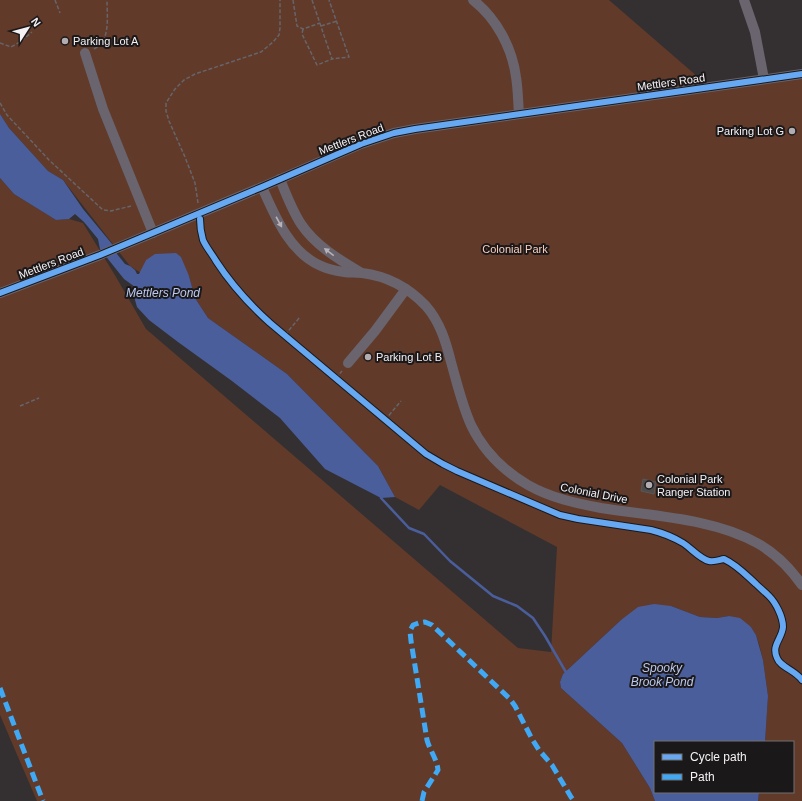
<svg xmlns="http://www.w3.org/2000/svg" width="802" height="801" viewBox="0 0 802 801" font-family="Arial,sans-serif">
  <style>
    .green { fill: #613a29 }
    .water { fill: #4b5e9c }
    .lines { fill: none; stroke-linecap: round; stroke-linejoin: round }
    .stream { stroke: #4b5e9c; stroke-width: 2.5 }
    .building { fill: #4e4b4b; stroke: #5a5758 }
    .path { stroke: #67646a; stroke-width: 1.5; stroke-dasharray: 4 2; stroke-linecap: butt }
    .minor { stroke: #69646e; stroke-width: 10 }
    .quiet { stroke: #3fa9f5; stroke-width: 5; stroke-dasharray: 10 5; stroke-linecap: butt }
    .cycleway-casing { stroke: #1b181a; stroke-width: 8 }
    .cycleway { stroke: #66a8f1; stroke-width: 6 }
    .oneway { fill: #b6b2b8 }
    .poi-dot { fill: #b1adb0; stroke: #1b181a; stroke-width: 1.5 }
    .labels { text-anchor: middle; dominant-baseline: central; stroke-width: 4; stroke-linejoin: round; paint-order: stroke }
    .poi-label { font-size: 11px; fill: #f5f1f4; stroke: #1b181a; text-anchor: start }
    .street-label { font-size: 11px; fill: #f5f1f4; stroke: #1b181a }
    .park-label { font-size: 11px; fill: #fccfbc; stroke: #1b181a }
    .water-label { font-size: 12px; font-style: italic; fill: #bbc9f0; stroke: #1b181a }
  </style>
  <rect width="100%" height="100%" fill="#343032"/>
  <path class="green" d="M0,0H609L713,90L802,76V801H758L759,792H793V742H765L768,696L763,660L759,644L756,635L751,627L729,616L717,618L700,617L671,606L621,620L563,674L560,682L561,688L622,743L650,788L655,801H37L0,715V178L14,194L56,220L69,219L83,223L116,277L146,329L518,648L551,652L557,547L440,485L419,510L395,497L378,466L287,374L208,318L195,298L189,276L146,260L141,273L130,266L63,180L48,171L9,128L0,114Z"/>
  <g class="water">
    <path d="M0,114L9,128L48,171L63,180L83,209L112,244L117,254L125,264L130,266L135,270L137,274H139L146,260L155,254L176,253L181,257L189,276L195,298L208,318L287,374L378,466L395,497L381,498L325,469L280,418L232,381L178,342L149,320L137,307L133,293L135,287L124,279L100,249L98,239L84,222L75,214L69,219L56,220L14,194L0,178Z"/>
    <path d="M654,604L671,606L700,617L717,618L729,616L740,618L751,627L756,635L763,660L768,696L765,742H655V792H759L758,801H655L650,788L622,743L561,688L560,682L563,674L621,620L638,607Z"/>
  </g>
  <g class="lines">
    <path class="stream" d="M381,498L409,528L424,534L450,561L493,596L517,606L533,618L545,636L567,674"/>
  </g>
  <path class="building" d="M643,479L656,482L654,494L641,491Z"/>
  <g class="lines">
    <g class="path">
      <path d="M55,0L60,13"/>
      <path d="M293,0L297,26L303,29L320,23"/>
      <path d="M312,0L332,59L349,57L329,0"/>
      <path d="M321,26L337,21"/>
      <path d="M303,29L302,34L317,65L332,59"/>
      <path d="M0,43L11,47L20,42L32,32"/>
      <path d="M94,49C94,49 99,46 99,46C110,36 107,14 107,0"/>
      <path d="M0,103L7,115L49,160L103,210L111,211L131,206"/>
      <path d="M198,203L195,183L185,157L169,121L166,111V103L175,89L184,80L195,74L261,52L273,42L279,35L280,28V0"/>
      <path d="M200,223C201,229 201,235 204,241C209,253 218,264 226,275C240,293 253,308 270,323L426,454L443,464L457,471L560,515L578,519L651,530C663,533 673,537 683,543C691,548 700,559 709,561C714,562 719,560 724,559C737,565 746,575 756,584C760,588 765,592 769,596C776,603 783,617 783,627C782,639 771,645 777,658C780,667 795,670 802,680"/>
      <path d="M285,335L300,317"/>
      <path d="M336,378L342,371"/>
      <path d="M20,406L39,398"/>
      <path d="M385,420L401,401"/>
    </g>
    <g class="minor">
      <path d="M473,0C496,18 512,47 516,77C518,89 518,101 519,114"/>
      <path d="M744,0L755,32L764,79"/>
      <path d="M85,53L103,109L153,233"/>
      <path d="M280,179C286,194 292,210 301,224C315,245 338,259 360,272"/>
      <path d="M262,187C275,216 289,251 319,265C327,269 336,271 344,272C350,273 356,272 362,273C387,276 409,288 426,306C440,322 446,342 451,362C457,383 462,405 471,425C483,450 504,471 528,485C551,498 575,503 601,508C650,516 713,518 757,543C775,553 790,568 802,585"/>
      <path d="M0,293L100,255L262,187L361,144L394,133L415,129L802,74"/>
      <path d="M348,363L375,331L406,289"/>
    </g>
    <g class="quiet">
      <path d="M0,688L43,801"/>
      <path d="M422,801L424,792L438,770C437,759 430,751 427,740L411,641L410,631L413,625L419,623L425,622L432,625L510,699L515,706L532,739L539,750L552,765L571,797L574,801"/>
    </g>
    <defs>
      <g id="cycleway">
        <path d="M200,219C200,226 201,233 203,240C206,247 212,254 216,261C231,284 250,305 270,323L426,454L443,464L457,471L560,515L578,519L651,530C663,533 673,537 683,543C691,548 700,559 709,561C714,562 719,560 724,559C737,565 746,575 756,584C760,588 765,592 769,596C776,603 783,617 783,627C782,639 771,645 777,658C780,667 795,670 802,680"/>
        <path d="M0,293L100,255L262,187L361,144L394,133L415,129L802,74"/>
      </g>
    </defs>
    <use href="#cycleway" class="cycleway-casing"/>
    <use href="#cycleway" class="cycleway"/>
  </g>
  <defs><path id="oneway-solid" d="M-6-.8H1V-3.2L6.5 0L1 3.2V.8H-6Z"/></defs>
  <g class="oneway">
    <use href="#oneway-solid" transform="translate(279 222) rotate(61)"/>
    <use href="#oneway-solid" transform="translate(329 252) rotate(-143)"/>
  </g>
  <g class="poi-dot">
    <circle cx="65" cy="41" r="4"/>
    <circle cx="792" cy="131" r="4"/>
    <circle cx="368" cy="357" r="4"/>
    <circle cx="649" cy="485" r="4"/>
  </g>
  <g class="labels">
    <g class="poi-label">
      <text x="73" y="41">Parking Lot A</text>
      <text x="784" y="131" text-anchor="end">Parking Lot G</text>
      <text x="376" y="357">Parking Lot B</text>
      <text x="657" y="479">Colonial Park<tspan x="657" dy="13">Ranger Station</tspan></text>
    </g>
    <g class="street-label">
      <text transform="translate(671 82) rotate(-8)">Mettlers Road</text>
      <text transform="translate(351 139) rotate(-21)">Mettlers Road</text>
      <text transform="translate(51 263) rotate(-21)">Mettlers Road</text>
      <text transform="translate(594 493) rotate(11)">Colonial Drive</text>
    </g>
    <g class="park-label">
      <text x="515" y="249">Colonial Park</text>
    </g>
    <g class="water-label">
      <text x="163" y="293">Mettlers Pond</text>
      <text x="662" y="668">Spooky<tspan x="662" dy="14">Brook Pond</tspan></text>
    </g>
  </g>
  <rect x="654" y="741" width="140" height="52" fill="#1b181a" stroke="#726f71"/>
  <rect x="662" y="754" width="20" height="6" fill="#66a8f1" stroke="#726f71"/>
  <text x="690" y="761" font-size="12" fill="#f5f1f4">Cycle path</text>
  <rect x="662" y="774" width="20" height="6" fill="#3fa9f5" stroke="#726f71"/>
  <text x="690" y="781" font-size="12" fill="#f5f1f4">Path</text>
  <g transform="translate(28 28) rotate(54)" stroke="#1b181a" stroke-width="3" paint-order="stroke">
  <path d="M0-3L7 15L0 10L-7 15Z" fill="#f5f1f4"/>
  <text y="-6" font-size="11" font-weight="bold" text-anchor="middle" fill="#f5f1f4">N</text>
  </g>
</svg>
